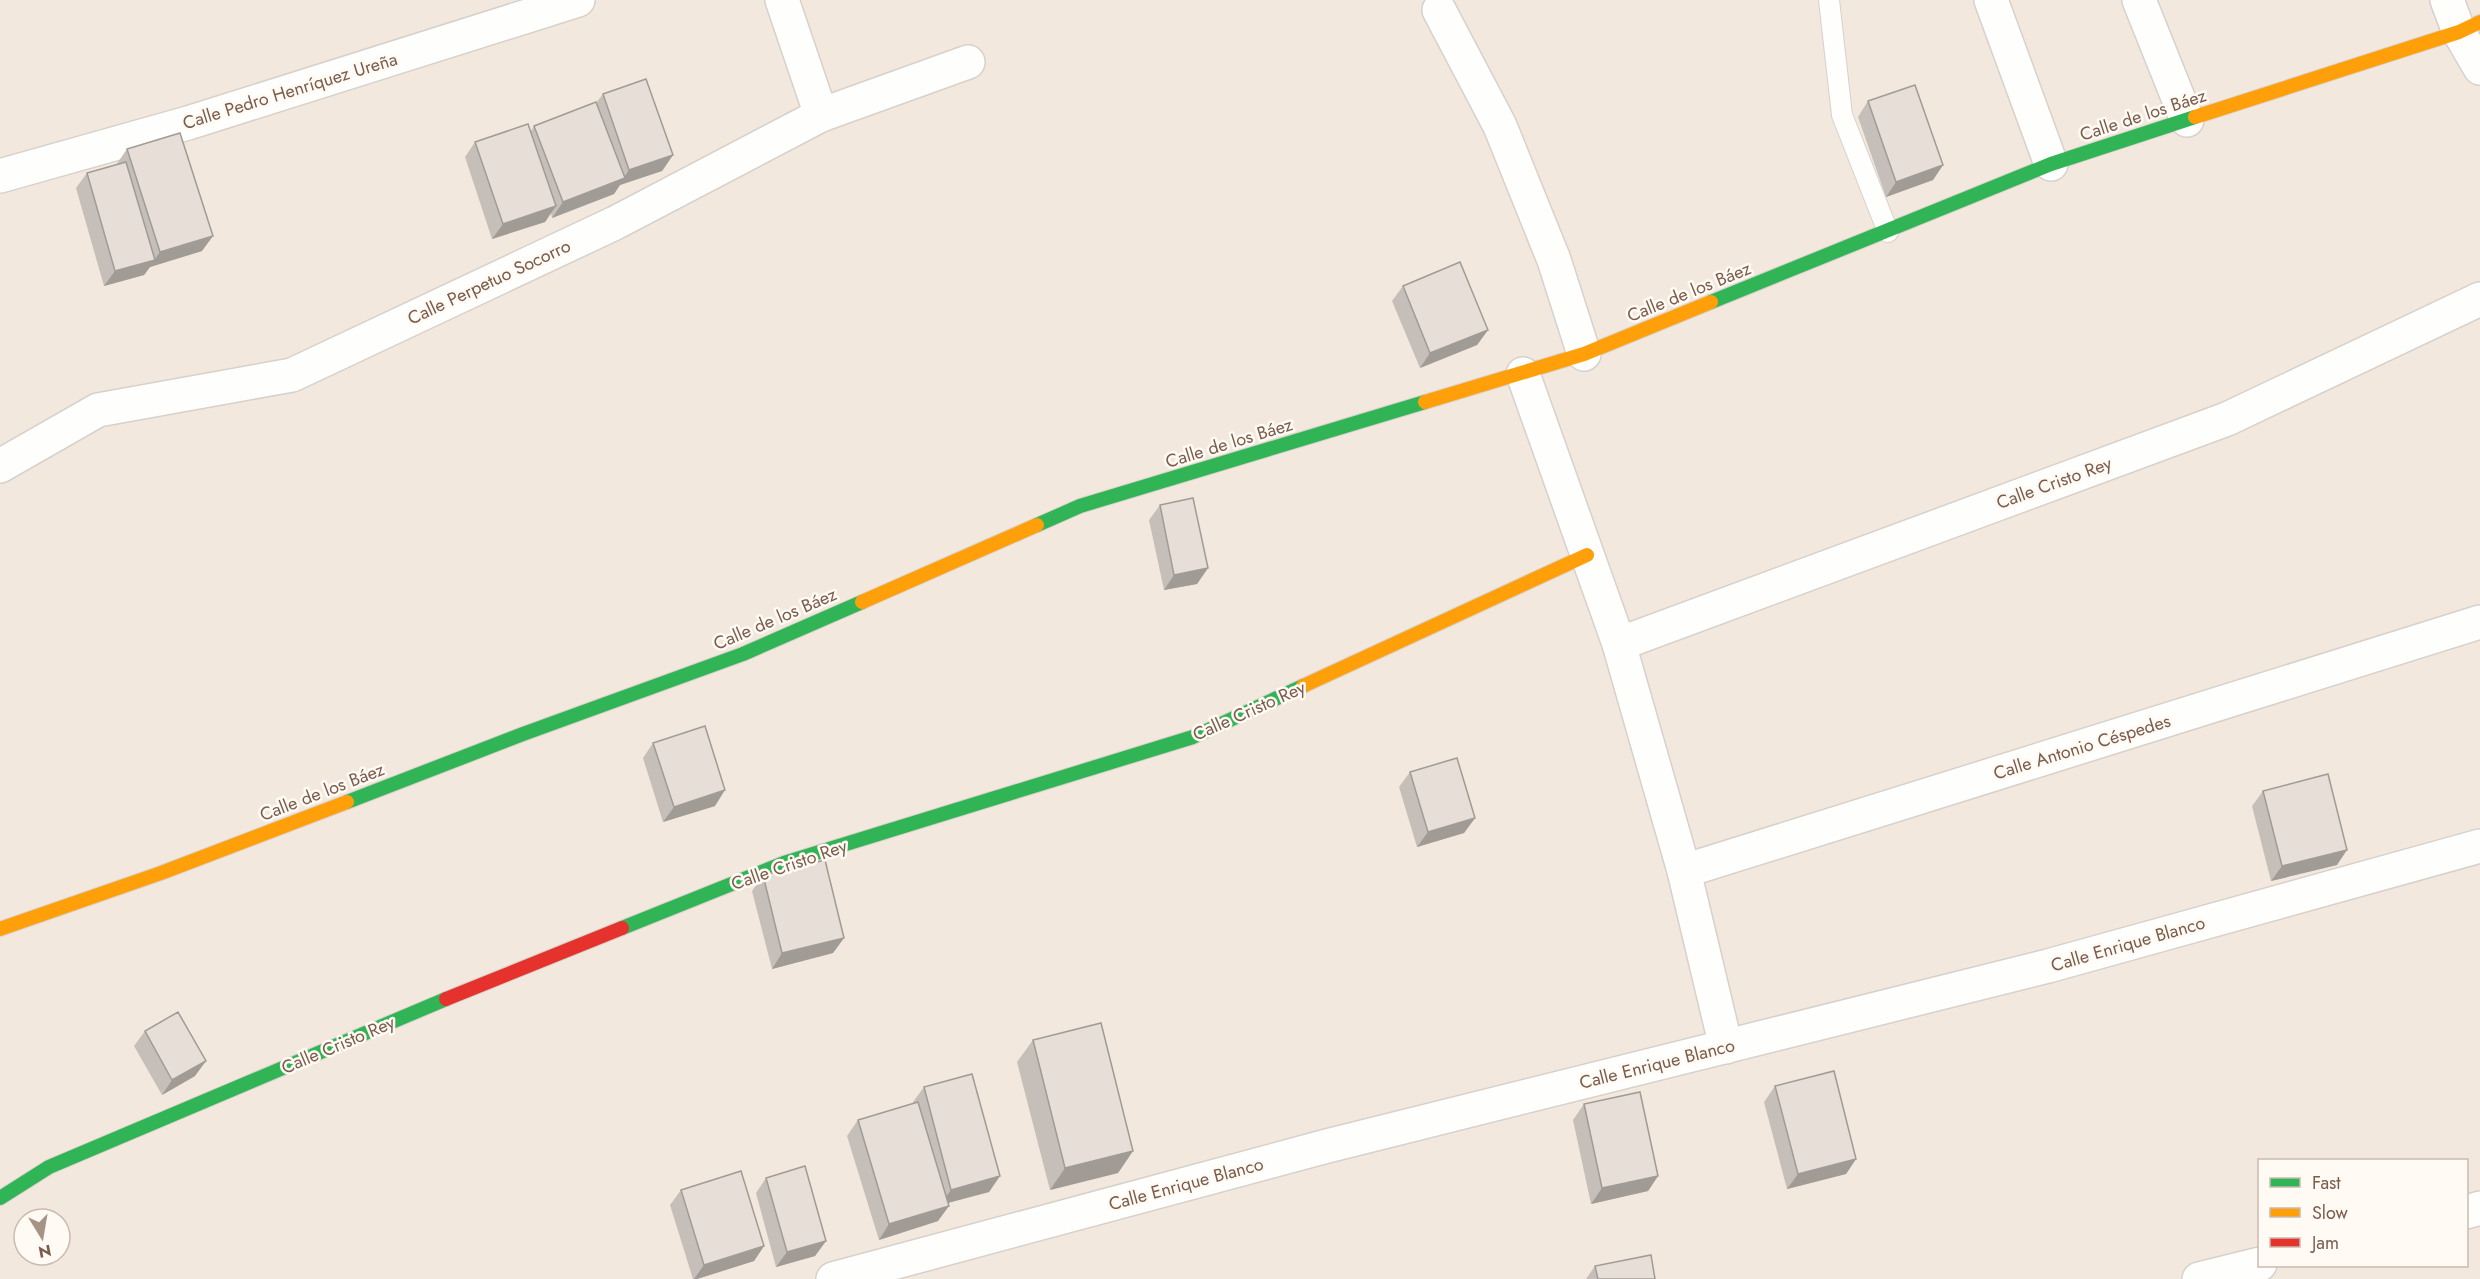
<svg xmlns="http://www.w3.org/2000/svg" width="2480" height="1279" viewBox="0 0 2480 1279" font-family="Jost,sans-serif">
  <style>
    .residential { fill: #f2e8de; fill-rule: evenodd }
    .lines { fill: none; stroke-linecap: round; stroke-linejoin: round }
    .lane-casing { stroke: #d7d1cb; stroke-width: 22 }
    .street-casing { stroke: #d7d1cb; stroke-width: 36 }
    .fast-casing { stroke: #d9d2cb; stroke-width: 16 }
    .slow-casing { stroke: #d9d2cb; stroke-width: 16 }
    .jam-casing { stroke: #d9d2cb; stroke-width: 16 }
    .lane { stroke: #fefefd; stroke-width: 20 }
    .street { stroke: #fefefd; stroke-width: 33 }
    .fast { stroke: #30b455; stroke-width: 14 }
    .slow { stroke: #ff9f0a; stroke-width: 14 }
    .jam { stroke: #e5322d; stroke-width: 14 }
    .wall { fill: #c6bfb9 }
    .shaded-wall { fill: #a19b96 }
    .building { fill: #e6ded7; stroke: #a19b96; stroke-width: 1.5 }
    .labels { text-anchor: middle; dominant-baseline: central; stroke-width: 5; stroke-linejoin: round; paint-order: stroke }
    .street-label { font-size: 18px; fill: #7a5c4d; stroke: #fffaf3 }
  </style>
  <rect width="100%" height="100%" fill="#f9f5f0"/>
  <path class="residential" d="M0,0H2480V1279H0ZM2260,1160H2466V1266H2260ZM24,1219H60V1255H24Z"/>
  <g class="lines">
    <defs>
      <path id="lane" d="M1829,0L1842,115L1888,232"/>
      <g id="street">
        <path d="M782,0L821,115"/>
        <path d="M1991,0L2051,164"/>
        <path d="M2139,0L2187,120"/>
        <path d="M2447,0L2459,32L2480,68"/>
        <path d="M1439,10L1500,126L1554,260L1584,354"/>
        <path d="M0,176L188,123L578,0"/>
        <path d="M1523,374L1619,644L1684,871L1726,1047"/>
        <path d="M0,466L98,410L292,375L615,223L821,115L968,62"/>
        <path d="M1619,644L2227,419L2480,299"/>
        <path d="M1684,871L2480,622"/>
        <path d="M2466,1212L2480,1208"/>
        <path d="M833,1279L1327,1146L2048,966L2480,846"/>
        <path d="M2199,1279L2260,1264"/>
      </g>
      <g id="fast">
        <path d="M1711,302L2051,164L2195,117"/>
        <path d="M1037,525L1080,506L1425,402"/>
        <path d="M347,802L523,734L743,654L862,602"/>
        <path d="M622,928L784,863L1193,737L1303,686"/>
        <path d="M0,1198L49,1167L446,999"/>
      </g>
      <g id="slow">
        <path d="M2195,117L2459,32L2480,22"/>
        <path d="M1425,402L1584,354L1711,302"/>
        <path d="M862,602L1037,525"/>
        <path d="M1303,686L1587,555"/>
        <path d="M0,929L161,873L347,802"/>
      </g>
      <path id="jam" d="M446,999L622,928"/>
    </defs>
    <use href="#lane" class="lane-casing"/>
    <use href="#street" class="street-casing"/>
    <use href="#fast" class="fast-casing"/>
    <use href="#slow" class="slow-casing"/>
    <use href="#jam" class="jam-casing"/>
    <use href="#lane" class="lane"/>
    <use href="#street" class="street"/>
    <use href="#fast" class="fast"/>
    <use href="#slow" class="slow"/>
    <use href="#jam" class="jam"/>
  </g>
  <g class="wall">
    <path d="M603,94L673,155L662,171L620,185L614,194L552,218L551,213L545,222L492,239L465,157L475,142L531,131L534,126L596,103Z"/>
    <path d="M1868,101L1943,165L1933,180L1886,197L1858,117Z"/>
    <path d="M127,149L202,251L150,267L144,275L104,286L76,188L87,173L116,165Z"/>
    <path d="M1403,286L1488,330L1477,345L1420,368L1392,301Z"/>
    <path d="M1160,505L1208,568L1197,584L1164,590L1149,520Z"/>
    <path d="M653,743L715,806L663,822L643,758Z"/>
    <path d="M1410,772L1475,818L1464,833L1417,847L1399,787Z"/>
    <path d="M2263,791L2337,865L2271,881L2252,806Z"/>
    <path d="M763,875L844,938L833,953L772,969L752,891Z"/>
    <path d="M145,1031L195,1076L162,1095L134,1046Z"/>
    <path d="M1033,1040L1133,1151L1118,1173L1050,1190L1017,1062Z"/>
    <path d="M1775,1086L1856,1159L1846,1174L1787,1189L1764,1102Z"/>
    <path d="M924,1087L1000,1176L989,1192L948,1203L938,1221L879,1240L847,1136L858,1120L913,1104V1102Z"/>
    <path d="M1584,1104L1658,1176L1648,1191L1591,1204L1573,1120Z"/>
    <path d="M766,1178L826,1241L815,1256L776,1267L756,1193Z"/>
    <path d="M681,1190L764,1246L754,1261L697,1279H693L670,1205Z"/>
    <path d="M1595,1266L1655,1279H1586Z"/>
  </g>
  <g class="shaded-wall">
    <path d="M673,155L662,171L620,185L614,194L552,218L563,202L623,179L629,170Z"/>
    <path d="M1943,165L1933,180L1886,197L1896,182Z"/>
    <path d="M556,206L545,222L492,239L503,224Z"/>
    <path d="M213,236L202,251L150,267L144,275L104,286L115,271L154,260L160,252Z"/>
    <path d="M1488,330L1477,345L1420,368L1430,353Z"/>
    <path d="M1208,568L1197,584L1164,590L1174,575Z"/>
    <path d="M725,790L715,806L663,822L674,807Z"/>
    <path d="M1475,818L1464,833L1417,847L1428,832Z"/>
    <path d="M2347,850L2337,865L2271,881L2282,866Z"/>
    <path d="M844,938L833,953L772,969L782,953Z"/>
    <path d="M206,1061L195,1076L162,1095L172,1080Z"/>
    <path d="M1133,1151L1118,1173L1050,1190L1065,1168Z"/>
    <path d="M1856,1159L1846,1174L1787,1189L1798,1174Z"/>
    <path d="M1000,1176L989,1192L940,1205L951,1190Z"/>
    <path d="M1658,1176L1648,1191L1591,1204L1602,1188Z"/>
    <path d="M949,1206L938,1221L879,1240L889,1224Z"/>
    <path d="M826,1241L815,1256L776,1267L787,1252Z"/>
    <path d="M764,1246L754,1261L697,1279H694L704,1265Z"/>
  </g>
  <g class="building">
    <path d="M646,79L673,155L629,170L603,94Z"/>
    <path d="M1915,85L1943,165L1896,182L1868,101Z"/>
    <path d="M596,102L625,178L563,202L534,126Z"/>
    <path d="M528,124L556,206L503,224L475,142Z"/>
    <path d="M180,133L213,236L160,252L127,149Z"/>
    <path d="M126,162L155,260L115,271L87,173Z"/>
    <path d="M1460,262L1488,330L1430,353L1403,286Z"/>
    <path d="M1193,498L1208,568L1174,575L1160,505Z"/>
    <path d="M705,726L725,790L674,807L653,743Z"/>
    <path d="M1457,758L1475,818L1428,832L1410,772Z"/>
    <path d="M2328,774L2347,850L2282,866L2263,791Z"/>
    <path d="M825,860L844,938L782,953L763,875Z"/>
    <path d="M178,1012L206,1061L172,1080L145,1031Z"/>
    <path d="M1101,1023L1133,1151L1065,1168L1033,1040Z"/>
    <path d="M1834,1071L1856,1159L1798,1174L1775,1086Z"/>
    <path d="M972,1074L1000,1176L951,1190L924,1087Z"/>
    <path d="M1640,1092L1658,1176L1602,1188L1584,1104Z"/>
    <path d="M918,1102L949,1206L889,1224L858,1120Z"/>
    <path d="M805,1166L826,1241L787,1252L766,1178Z"/>
    <path d="M741,1171L764,1246L704,1265L681,1190Z"/>
    <path d="M1651,1255L1655,1279H1598L1595,1266Z"/>
  </g>
  <g class="labels">
    <g class="street-label">
      <text transform="translate(290 91) rotate(-17)">Calle Pedro Henríquez Ureña</text>
      <text transform="translate(2143 115) rotate(-18)">Calle de los Báez</text>
      <text transform="translate(489 282) rotate(-25)">Calle Perpetuo Socorro</text>
      <text transform="translate(1689 292) rotate(-22)">Calle de los Báez</text>
      <text transform="translate(1229 443) rotate(-17)">Calle de los Báez</text>
      <text transform="translate(2054 483) rotate(-20)">Calle Cristo Rey</text>
      <text transform="translate(775 619) rotate(-23)">Calle de los Báez</text>
      <text transform="translate(1249 711) rotate(-24)">Calle Cristo Rey</text>
      <text transform="translate(2082 747) rotate(-17)">Calle Antonio Céspedes</text>
      <text transform="translate(322 792) rotate(-21)">Calle de los Báez</text>
      <text transform="translate(789 865) rotate(-19)">Calle Cristo Rey</text>
      <text transform="translate(2128 944) rotate(-16)">Calle Enrique Blanco</text>
      <text transform="translate(338 1045) rotate(-23)">Calle Cristo Rey</text>
      <text transform="translate(1657 1064) rotate(-14)">Calle Enrique Blanco</text>
      <text transform="translate(1186 1184) rotate(-15)">Calle Enrique Blanco</text>
    </g>
  </g>
  <rect x="2258" y="1159" width="210" height="108" fill="#fffaf3" stroke="#cabbb1" stroke-width="1.5"/>
  <rect x="2270" y="1178" width="30" height="9" fill="#30b455" stroke="#cabbb1" stroke-width="1.5"/>
  <text x="2312" y="1189" font-size="18" fill="#7a5c4d">Fast</text>
  <rect x="2270" y="1208" width="30" height="9" fill="#ff9f0a" stroke="#cabbb1" stroke-width="1.5"/>
  <text x="2312" y="1219" font-size="18" fill="#7a5c4d">Slow</text>
  <rect x="2270" y="1238" width="30" height="9" fill="#e5322d" stroke="#cabbb1" stroke-width="1.5"/>
  <text x="2312" y="1249" font-size="18" fill="#7a5c4d">Jam</text>
  <g transform="translate(42 1237) rotate(169)"><circle r="28" fill="#fffaf3" stroke="#cabbb1" stroke-width="1.5"/>
  <path d="M0-4.5L10 22L0 15L-10 22Z" fill="#a69286"/>
  <text y="-9" font-size="16" font-weight="bold" text-anchor="middle" fill="#7a5c4d">N</text>
  </g>
</svg>
